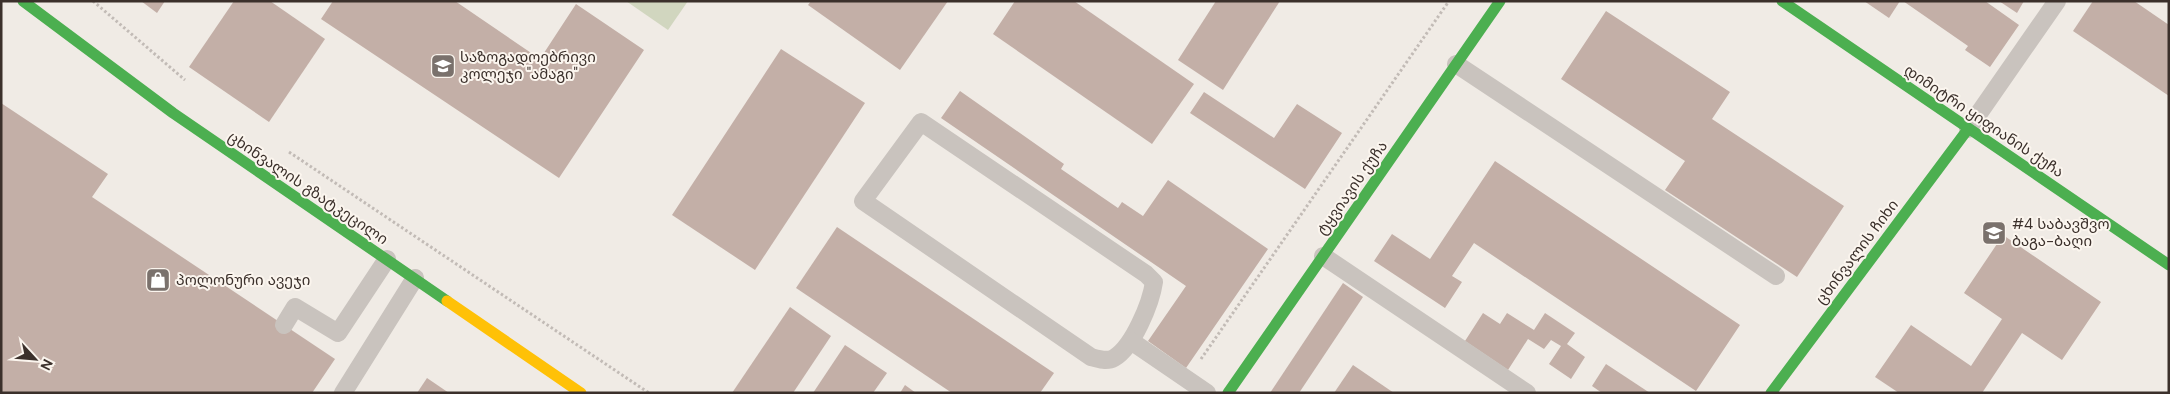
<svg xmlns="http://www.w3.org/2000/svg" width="2170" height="394" viewBox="0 0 2170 394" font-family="'DM Sans','Noto Sans Georgian',sans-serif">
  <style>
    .green { fill: #d1d6bf }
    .building { fill: #c3afa7 }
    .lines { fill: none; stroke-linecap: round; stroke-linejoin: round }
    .path { stroke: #c2bbb6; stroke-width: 3; stroke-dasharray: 2.5 2.5; stroke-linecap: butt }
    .lane { stroke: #c9c3be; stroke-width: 18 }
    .fast { stroke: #4caf50; stroke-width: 11 }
    .slow { stroke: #ffc107; stroke-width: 11 }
    .labels { text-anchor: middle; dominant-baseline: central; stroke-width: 4; stroke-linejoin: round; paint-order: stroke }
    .poi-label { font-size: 15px; fill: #3b302b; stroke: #fbf5ee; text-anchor: start }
    .street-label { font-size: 15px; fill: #3b302b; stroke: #fbf5ee }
  </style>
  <rect width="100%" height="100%" fill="#f0ebe5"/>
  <path class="green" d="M626,1H688L668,30Z"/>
  <g class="building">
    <path d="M141,1H165L157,13Z"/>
    <path d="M234,1H270L325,39L269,122L189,67Z"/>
    <path d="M333,1H455L540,59L576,4L644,50L559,178L321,19Z"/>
    <path d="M811,1H948L900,70L808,5Z"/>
    <path d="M1015,1H1074L1194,84L1152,144L993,34Z"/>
    <path d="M1216,1H1280L1223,90L1178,60Z"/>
    <path d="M1864,1H1900L1889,18Z"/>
    <path d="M1903,1H1985L2019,25L1990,67L1965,50L1968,46Z"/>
    <path d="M1999,1H2024L2017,13Z"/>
    <path d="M2093,1H2134L2169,25V96L2073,31Z"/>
    <path d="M1606,11L1730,92L1712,119L1844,206L1797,277L1665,190L1685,161L1561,79Z"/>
    <path d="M781,49L865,103L755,270L672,215Z"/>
    <path d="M960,91L1064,164L1061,169L1118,208L1122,202L1143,216L1168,180L1268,249L1186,368L1148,341L1186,286L941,118Z"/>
    <path d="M1204,92L1274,138L1297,104L1342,133L1305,189L1190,113Z"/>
    <path d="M1,103L108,174L92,197L335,359L312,393H1Z"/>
    <path d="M1495,161L1740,325L1696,391L1474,243L1452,276L1462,282L1445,308L1374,261L1392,234L1430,259Z"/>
    <path d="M837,227L1054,373L1040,393H952L796,288Z"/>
    <path d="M2003,235L2101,302L2062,360L2022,333L1982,393H1899L1875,377L1911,325L1971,366L2002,319L1964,293Z"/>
    <path d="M1343,283L1363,297L1299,393H1270Z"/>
    <path d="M790,307L831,336L793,393H732Z"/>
    <path d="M1483,313L1500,324L1507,313L1534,330L1545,313L1575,333L1567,344L1585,357L1571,379L1549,364L1561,346L1551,340L1544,349L1528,339L1508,370L1465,341Z"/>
    <path d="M845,345L887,373L873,393H813Z"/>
    <path d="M1606,364L1650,393H1602L1592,386Z"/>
    <path d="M1353,365L1394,393H1334Z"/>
    <path d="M427,378L449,393H417Z"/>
    <path d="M905,385L916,393H900Z"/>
  </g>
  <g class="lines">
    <g class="path">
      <path d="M93,1L185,80"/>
      <path d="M289,152L649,393"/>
      <path d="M1201,359L1449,1"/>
    </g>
    <g class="lane">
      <path d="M1456,64L1776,276"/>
      <path d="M921,122L1146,274L1154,282C1151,303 1133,347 1114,358C1107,362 1098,359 1091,357L863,201Z"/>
      <path d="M1968,129L2057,1"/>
      <path d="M1323,256L1527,393"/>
      <path d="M284,325L295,307L338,333L387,259"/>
      <path d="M1131,341L1207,393"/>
      <path d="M343,393L415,278"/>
    </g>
    <g class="fast">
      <path d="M23,1L173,113L447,301"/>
      <path d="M1782,1L2169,265"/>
      <path d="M1228,393L1500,1"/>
      <path d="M1771,393L1968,129"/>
    </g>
    <path class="slow" d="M447,301L581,393"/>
  </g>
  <defs>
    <symbol id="university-square" viewBox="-11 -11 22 22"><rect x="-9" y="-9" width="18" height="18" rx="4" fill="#7a716c" stroke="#fbf5ee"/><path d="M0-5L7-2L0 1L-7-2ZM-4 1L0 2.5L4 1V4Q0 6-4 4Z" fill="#fff"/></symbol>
    <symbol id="school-square" viewBox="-11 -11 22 22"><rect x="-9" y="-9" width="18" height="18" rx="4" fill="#7a716c" stroke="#fbf5ee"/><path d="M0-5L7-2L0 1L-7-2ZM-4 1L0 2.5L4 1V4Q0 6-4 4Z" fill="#fff"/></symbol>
    <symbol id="shop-square" viewBox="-11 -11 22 22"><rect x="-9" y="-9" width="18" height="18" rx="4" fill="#7a716c" stroke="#fbf5ee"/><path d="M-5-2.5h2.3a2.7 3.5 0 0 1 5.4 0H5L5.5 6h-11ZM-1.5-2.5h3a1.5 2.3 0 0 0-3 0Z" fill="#fff"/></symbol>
  </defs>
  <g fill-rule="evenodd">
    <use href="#university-square" x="429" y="52" width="28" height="28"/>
    <use href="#school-square" x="1980" y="219" width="28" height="28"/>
    <use href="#shop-square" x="144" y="266" width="28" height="28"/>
  </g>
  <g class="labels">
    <g class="poi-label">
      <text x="460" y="57">საზოგადოებრივი<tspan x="460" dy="17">კოლეჯი "ამაგი"</tspan></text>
      <text x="2012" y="224">#4 საბავშვო<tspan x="2012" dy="17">ბაგა-ბაღი</tspan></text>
      <text x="176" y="280">პოლონური ავეჯი</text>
    </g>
    <g class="street-label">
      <text transform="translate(1984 121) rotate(34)">დიმიტრი ყიფიანის ქუჩა</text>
      <text transform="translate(308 188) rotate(34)">ცხინვალის გზატკეცილი</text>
      <text transform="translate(1352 188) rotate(-55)">ტყვიავის ქუჩა</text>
      <text transform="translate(1857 252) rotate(-53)">ცხინვალის ჩიხი</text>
    </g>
  </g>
  <rect width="2170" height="394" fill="none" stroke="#3b302b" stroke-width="5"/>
  <g transform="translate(35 359) rotate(116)" stroke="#fbf5ee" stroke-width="4" paint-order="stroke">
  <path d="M0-4L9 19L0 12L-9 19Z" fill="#3b302b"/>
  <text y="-8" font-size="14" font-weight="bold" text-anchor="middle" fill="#3b302b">N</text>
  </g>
</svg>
